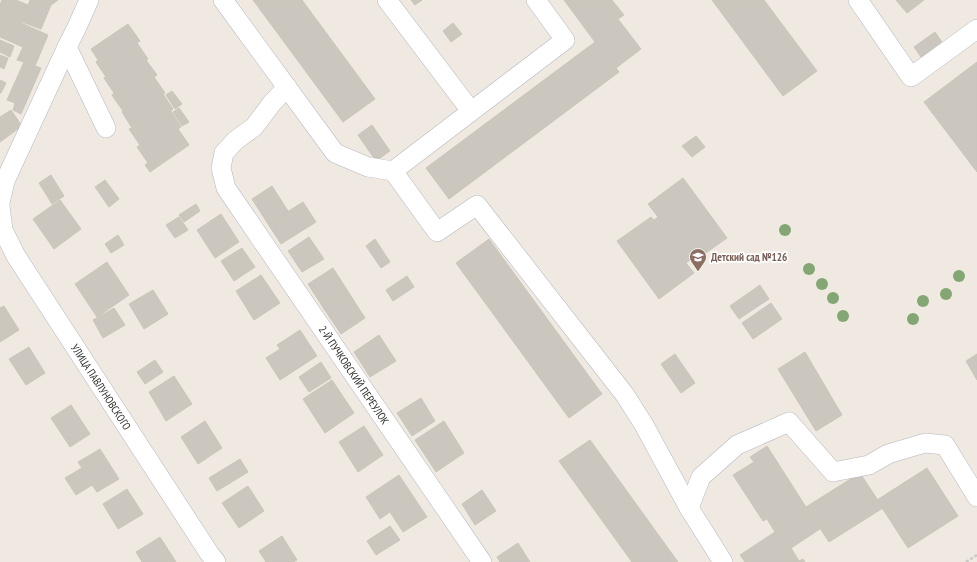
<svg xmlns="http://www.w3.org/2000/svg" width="977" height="562" viewBox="0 0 977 562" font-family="'PT Sans Narrow',sans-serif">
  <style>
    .building { fill: #cbc7bf; stroke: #cbc5ba }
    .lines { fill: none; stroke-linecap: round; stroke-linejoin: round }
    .minor-casing { stroke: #b4b7c1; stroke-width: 20 }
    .path { stroke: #c9c9c9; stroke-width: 2.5; stroke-dasharray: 3 2; stroke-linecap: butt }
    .minor { stroke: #fff; stroke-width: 19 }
    .tree { fill: #84a574 }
    .labels { text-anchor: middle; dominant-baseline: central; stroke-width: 3.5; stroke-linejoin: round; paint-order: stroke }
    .education-label { font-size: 11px; font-weight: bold; fill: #785e54; stroke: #fff; text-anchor: start }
    .street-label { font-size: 11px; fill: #2e2e2e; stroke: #fff }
  </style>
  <rect width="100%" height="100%" fill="#efe9e1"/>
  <g class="building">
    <path d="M2,0H16L28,5L21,23L48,35L35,66L41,68L21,114L13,110L15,103L7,100L24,62L17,60L23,47L0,37V5Z"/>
    <path d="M30,0H58L51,5L41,29L22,22Z"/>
    <path d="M253,0H302L375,99L343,122Z"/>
    <path d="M411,0H422L415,5Z"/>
    <path d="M564,0H612L624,15L618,19L641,49L616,68L619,72L449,199L426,168L595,42Z"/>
    <path d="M712,0H764L817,71L783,96Z"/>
    <path d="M896,0H924L907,13Z"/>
    <path d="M453,23L462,34L451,42L443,31Z"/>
    <path d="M128,24L140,41L137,43L148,59L146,60L157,75L154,77L165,93L163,94L173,109L171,111L181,127L178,129L189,145L150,172L145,165L148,163L137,147L140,145L129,129L132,128L122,112L123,111L112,95L114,93L104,78L106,77L96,62L98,60L91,49Z"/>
    <path d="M935,32L944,45L923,60L914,47Z"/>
    <path d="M0,40L14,46L10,57L0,52Z"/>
    <path d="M0,55L8,58L4,69L0,67Z"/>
    <path d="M977,62V172L924,102Z"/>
    <path d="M0,80L6,83L1,93H0Z"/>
    <path d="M172,91L182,104L175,109L166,95Z"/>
    <path d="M179,108L189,122L182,126L173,112Z"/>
    <path d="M11,110L22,126L0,142V117Z"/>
    <path d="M372,125L390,151L376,161L358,135Z"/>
    <path d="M696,136L705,147L692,157L682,146Z"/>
    <path d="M51,175L64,196L52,204L39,183Z"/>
    <path d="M683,178L727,238L693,262L691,259L686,263L694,273L659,299L617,241L651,217L654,220L658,217L648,204Z"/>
    <path d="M105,180L119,199L109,207L95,187Z"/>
    <path d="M272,186L288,211L268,224L252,199Z"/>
    <path d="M60,200L81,229L54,249L33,219Z"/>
    <path d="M303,202L316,222L281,244L268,224Z"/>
    <path d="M196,204L200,211L184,222L179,215Z"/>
    <path d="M221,214L239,242L215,258L197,230Z"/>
    <path d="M179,217L188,230L175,238L166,225Z"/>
    <path d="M118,235L124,245L111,253L105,244Z"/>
    <path d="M309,237L324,259L302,272L288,251Z"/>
    <path d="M375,239L390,262L381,268L366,246Z"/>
    <path d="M489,239L602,394L569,418L456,263Z"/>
    <path d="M242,248L255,267L234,281L221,261Z"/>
    <path d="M107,262L129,295L97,317L75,284Z"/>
    <path d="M333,268L349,293L324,309L308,284Z"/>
    <path d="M261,275L280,303L254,320L236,291Z"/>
    <path d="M407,276L414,287L393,301L386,290Z"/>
    <path d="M760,285L769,299L739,319L730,306Z"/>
    <path d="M153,290L168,314L144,329L129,304Z"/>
    <path d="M349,293L365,318L341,334L324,309Z"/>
    <path d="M771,303L782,319L753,339L742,323Z"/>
    <path d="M4,306L19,330L0,342V308Z"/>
    <path d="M114,308L125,325L103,338L93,320Z"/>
    <path d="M300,330L317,356L280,380L266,358L280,349L277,345Z"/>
    <path d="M379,335L396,361L370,377L354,352Z"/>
    <path d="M29,347L45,373L26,385L9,359Z"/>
    <path d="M805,352L842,415L816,431L778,369Z"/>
    <path d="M675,354L695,383L681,393L661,364Z"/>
    <path d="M977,354V380L966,361Z"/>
    <path d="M155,360L163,372L145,384L137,372Z"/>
    <path d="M321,362L331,378L309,392L299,377Z"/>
    <path d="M174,376L192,404L166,421L149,392Z"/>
    <path d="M332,380L354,413L325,433L303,399Z"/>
    <path d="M421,398L435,421L412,436L397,413Z"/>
    <path d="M71,405L90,434L70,447L51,418Z"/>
    <path d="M205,421L222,448L198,464L181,437Z"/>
    <path d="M444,421L464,453L436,472L415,440Z"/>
    <path d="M364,426L383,455L358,472L339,442Z"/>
    <path d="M590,440L678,562H632L559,461Z"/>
    <path d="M767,446L820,529L791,548L799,561L803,559L805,562H745L740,555L775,532L767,519L763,521L733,475L754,462L750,457Z"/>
    <path d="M100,449L119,479L97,492L92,485L76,495L65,478L82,468L78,462Z"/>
    <path d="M240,459L248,472L217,491L209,478Z"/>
    <path d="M927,468L958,516L908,548L877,500Z"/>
    <path d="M860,473L883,508L829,542L806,507Z"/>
    <path d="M399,475L427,517L403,532L390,512L380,519L366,497Z"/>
    <path d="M248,486L264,511L239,528L222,503Z"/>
    <path d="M127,489L143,514L118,529L103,504Z"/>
    <path d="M482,490L496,511L475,525L462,504Z"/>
    <path d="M390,526L400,540L376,555L367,541Z"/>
    <path d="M282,536L297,560L293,562H266L259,551Z"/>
    <path d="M160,537L176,562H142L136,552Z"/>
    <path d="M518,543L530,562H500L497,557Z"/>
  </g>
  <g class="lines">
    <defs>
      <g id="minor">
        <path d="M223,0L335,153L368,167L393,171L437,232L477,205L625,395L644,425L689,508L723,562"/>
        <path d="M387,0L471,111"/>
        <path d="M858,0L911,77L977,29"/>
        <path d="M67,47L106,128"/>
        <path d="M287,87L272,103L254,127L236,140L224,153L221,168L226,188L482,562"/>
        <path d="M393,171L565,40L536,0"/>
        <path d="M0,203L5,181L67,47L77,27L89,0"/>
        <path d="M0,206L3,230L16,256L209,553L216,562"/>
        <path d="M689,508L701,477L737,445L789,422L833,472L869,465L888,454L925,443L945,445L977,497"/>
      </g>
    </defs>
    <use href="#minor" class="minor-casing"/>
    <path class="path" d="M966,562L977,555"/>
    <use href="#minor" class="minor"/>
  </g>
  <g class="tree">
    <circle cx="785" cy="230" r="6"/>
    <circle cx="809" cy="269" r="6"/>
    <circle cx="959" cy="276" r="6"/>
    <circle cx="822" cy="284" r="6"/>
    <circle cx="946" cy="294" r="6"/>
    <circle cx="833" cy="298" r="6"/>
    <circle cx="923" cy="301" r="6"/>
    <circle cx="843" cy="316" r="6"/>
    <circle cx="913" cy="319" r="6"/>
  </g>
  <defs>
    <symbol id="school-pin" viewBox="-11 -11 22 30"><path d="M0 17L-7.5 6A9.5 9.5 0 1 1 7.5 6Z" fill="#8d6e63" stroke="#fff"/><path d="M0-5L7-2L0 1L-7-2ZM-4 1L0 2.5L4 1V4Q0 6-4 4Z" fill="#fff"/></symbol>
  </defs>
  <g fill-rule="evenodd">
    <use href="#school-pin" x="688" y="247" width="20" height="27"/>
  </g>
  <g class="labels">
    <g class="education-label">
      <text x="711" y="257">Детский сад №126</text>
    </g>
    <g class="street-label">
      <text transform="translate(354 375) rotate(56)">2-Й ПУЧКОВСКИЙ ПЕРЕУЛОК</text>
      <text transform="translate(101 387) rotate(57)">УЛИЦА ПАВЛУНОВСКОГО</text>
    </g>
  </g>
</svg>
